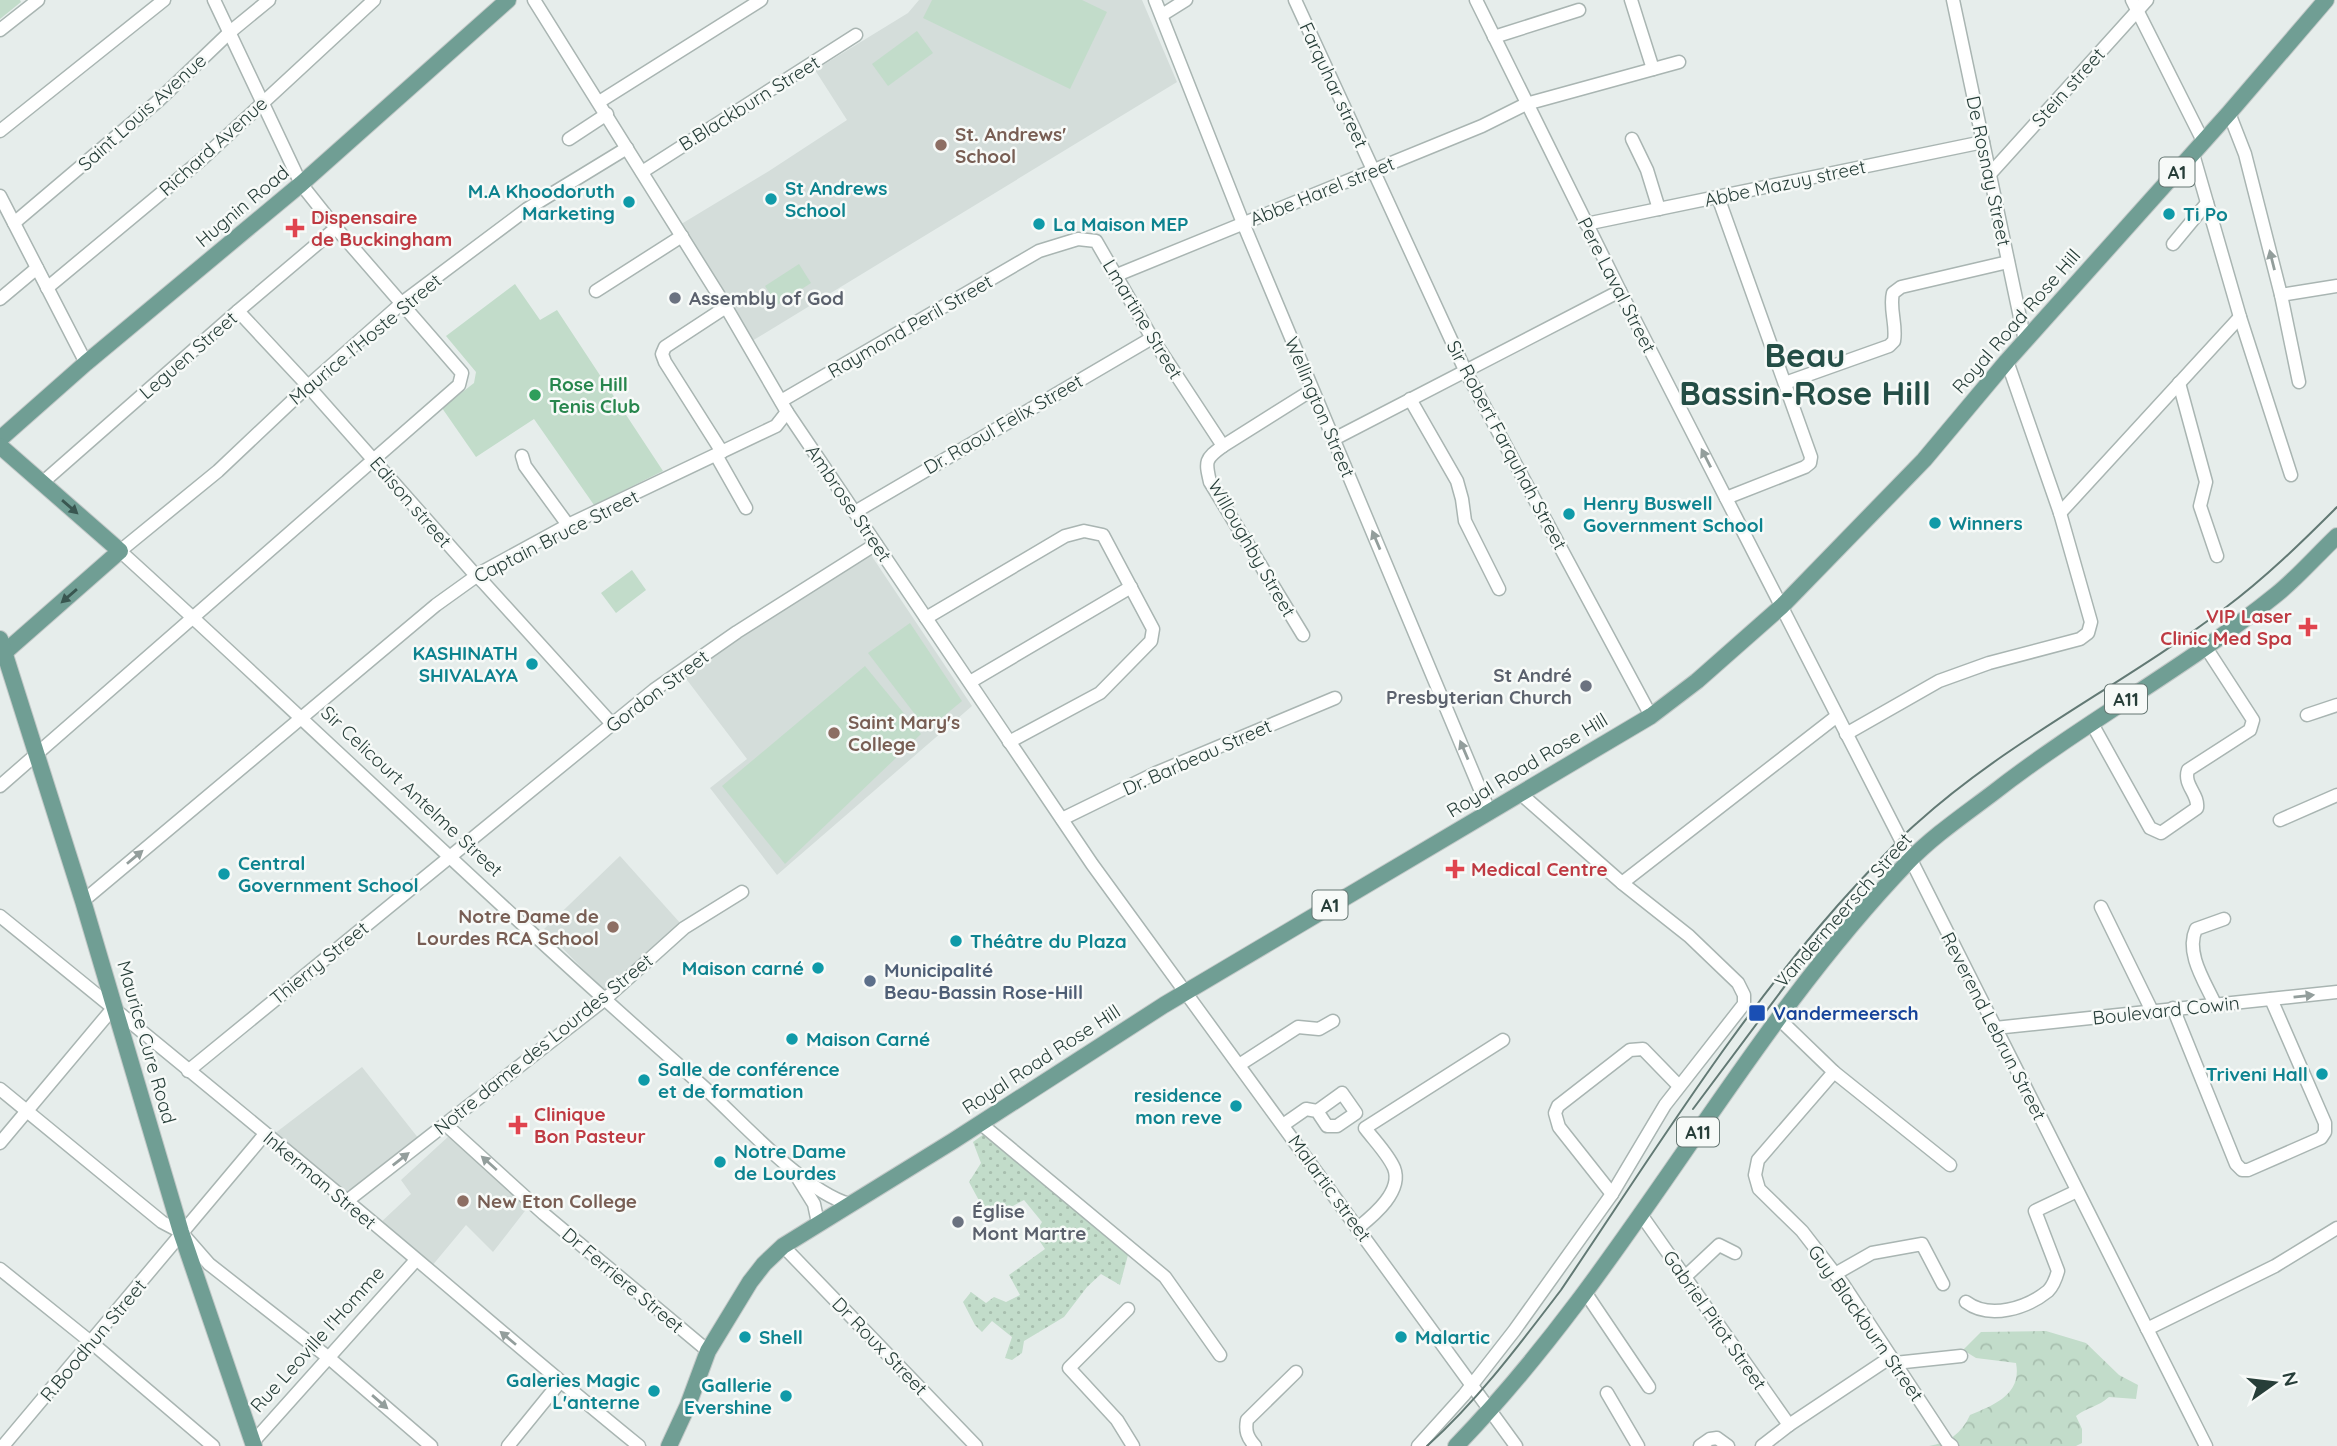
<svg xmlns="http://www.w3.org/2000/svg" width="2337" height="1446" viewBox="0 0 2337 1446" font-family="Quicksand,sans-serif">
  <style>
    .built { fill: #d4ddda }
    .grass { fill: #c2dcca }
    .forest { fill: url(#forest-crowns) }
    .garden { fill: url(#garden-dots) }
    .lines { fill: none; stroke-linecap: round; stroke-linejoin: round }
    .minor-casing { stroke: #a9b5b2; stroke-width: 15 }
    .major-casing { stroke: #c3c9c8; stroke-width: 18 }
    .minor { stroke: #fff; stroke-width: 12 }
    .major { stroke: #709e94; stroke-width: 16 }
    .tram { stroke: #627974; stroke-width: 2 }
    .oneway { fill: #939e9c }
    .oneway2 { fill: #395650 }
    .education-dot { fill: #8d6e63; stroke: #f7faf8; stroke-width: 2.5 }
    .culture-dot { fill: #0f9aa8; stroke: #f7faf8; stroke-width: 2.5 }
    .health-dot { fill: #e0444e; stroke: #f7faf8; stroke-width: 2.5 }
    .worship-dot { fill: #6b7280; stroke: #f7faf8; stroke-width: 2.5 }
    .leisure-dot { fill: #2e9e5b; stroke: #f7faf8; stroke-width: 2.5 }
    .service-dot { fill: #5c6f8a; stroke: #f7faf8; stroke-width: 2.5 }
    .transit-dot { fill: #1a4fb4; stroke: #f7faf8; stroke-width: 2.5 }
    .labels { text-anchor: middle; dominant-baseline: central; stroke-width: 5; stroke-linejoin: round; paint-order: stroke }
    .shield { fill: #f7faf8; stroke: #657672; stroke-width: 2 }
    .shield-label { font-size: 18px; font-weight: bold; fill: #273e39 }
    .street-label { font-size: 19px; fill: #273e39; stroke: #f7faf8 }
    .education-label { font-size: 19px; font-weight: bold; fill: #785e54; stroke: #f7faf8; text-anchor: start }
    .culture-label { font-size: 19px; font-weight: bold; fill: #0d838f; stroke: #f7faf8; text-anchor: start }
    .health-label { font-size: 19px; font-weight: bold; fill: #be3a42; stroke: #f7faf8; text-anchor: start }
    .worship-label { font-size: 19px; font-weight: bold; fill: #5b616d; stroke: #f7faf8; text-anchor: start }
    .leisure-label { font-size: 19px; font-weight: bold; fill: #27864d; stroke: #f7faf8; text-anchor: start }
    .service-label { font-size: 19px; font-weight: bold; fill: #4e5e75; stroke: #f7faf8; text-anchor: start }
    .transit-label { font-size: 19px; font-weight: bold; fill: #164399; stroke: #f7faf8; text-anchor: start }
    .town-label { font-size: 33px; font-weight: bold; fill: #244e46; stroke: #f7faf8 }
  </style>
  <defs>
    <pattern id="forest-crowns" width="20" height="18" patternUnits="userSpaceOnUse" patternTransform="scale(1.75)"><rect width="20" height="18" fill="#c2dcca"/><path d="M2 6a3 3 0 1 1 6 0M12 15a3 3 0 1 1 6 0" fill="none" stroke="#a7beae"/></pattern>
    <pattern id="garden-dots" width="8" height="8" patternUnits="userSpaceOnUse" patternTransform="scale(1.75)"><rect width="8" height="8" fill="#c2dcca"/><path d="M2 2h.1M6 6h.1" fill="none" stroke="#a7beae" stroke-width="1.8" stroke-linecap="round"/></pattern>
  </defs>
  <rect width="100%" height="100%" fill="#e6edeb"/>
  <g class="built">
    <path d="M919,0H1142L1177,82L752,341L678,226L769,171L847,120L815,70L908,13Z"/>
    <path d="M869,552L972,706L777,875L710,788L747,759L684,676Z"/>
    <path d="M620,856L681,924L607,994L544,929Z"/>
    <path d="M362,1067L419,1139L346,1195L274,1134Z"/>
    <path d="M450,1135L528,1207L493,1252L466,1225L431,1267L379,1224L411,1194L401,1180Z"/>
  </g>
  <g class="grass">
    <path d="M0,0H20L21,2L0,19Z"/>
    <path d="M932,0H1082L1107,12L1070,89L923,18Z"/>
    <path d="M917,31L933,53L888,86L872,64Z"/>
    <path d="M799,264L811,283L777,305L765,286Z"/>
    <path d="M515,284L540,320L557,310L663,471L594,505L534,419L476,457L442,408L474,383L476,372L446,336Z"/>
    <path d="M632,570L646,590L616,613L601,593Z"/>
    <path d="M910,623L962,701L927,730L868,653Z"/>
    <path d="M865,666L921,734L785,864L722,786Z"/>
  </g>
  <path class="forest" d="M2046,1331L2086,1343L2119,1375L2138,1385L2136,1399L2109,1397C2098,1407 2087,1407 2076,1416L2082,1429V1443L2076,1446H1929C1948,1443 1962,1433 1970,1415C1995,1405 2022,1394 2016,1363L1976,1358L1963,1350L1981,1332Z"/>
  <path class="garden" d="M984,1134L1128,1255L1120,1285L1101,1274L1087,1287L1064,1317L1024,1341L1022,1353L1012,1360L1005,1358L1012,1337L992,1321L982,1332L975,1325L963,1302L971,1292L986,1303L994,1297L1006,1302L1020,1295L1009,1275L1045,1249L1035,1234L1042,1222L1024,1200L989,1219L969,1182L981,1163L973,1142Z"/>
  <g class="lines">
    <defs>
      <g id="minor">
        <path d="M534,0L726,307L787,412L1092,864L1516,1446"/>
        <path d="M1155,0L1243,223L1490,813"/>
        <path d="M1295,0L1465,370L1651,716"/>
        <path d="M1476,0L1620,291L1904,846L2206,1446"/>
        <path d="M1631,0L1653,69"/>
        <path d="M1953,0L2025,341"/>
        <path d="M2132,0L2203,141"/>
        <path d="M1162,15L1186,0"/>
        <path d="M0,30L38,0"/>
        <path d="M1494,37L1579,10"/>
        <path d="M599,102L761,0"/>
        <path d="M2229,113L2245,154L2281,295L2337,286"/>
        <path d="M0,131L164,0"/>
        <path d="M569,139L607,114"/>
        <path d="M1632,139L1647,170L1659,209"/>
        <path d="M627,148L527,209L403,302L308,386L218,471L120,551C314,727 501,910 698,1082C737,1116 801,1190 849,1204"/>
        <path d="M2193,154L2240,317L2291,475"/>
        <path d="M642,172L856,35"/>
        <path d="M1990,174L2147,0"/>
        <path d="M0,196L86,363"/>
        <path d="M1718,197L1811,457L1810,463L1805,467L1726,498"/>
        <path d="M14,223L158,101L230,32L269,0"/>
        <path d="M1586,224L1983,142"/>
        <path d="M2173,244L2207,203"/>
        <path d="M1117,275L1482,126L1526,104L1679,62"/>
        <path d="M47,288L201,160L374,0"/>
        <path d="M596,291L682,236"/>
        <path d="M2281,295L2299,382"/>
        <path d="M0,299L37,268"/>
        <path d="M238,311L308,386L471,570L484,583L612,724"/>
        <path d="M1785,383L1889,346L1894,341C1897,325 1889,308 1893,293L1901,287L2008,262"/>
        <path d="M2179,383L2206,482L2200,506L2217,556"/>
        <path d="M1410,399L1457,481L1462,499L1465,521L1499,589"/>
        <path d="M781,401L1039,251L1078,239L1096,241L1152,338L1223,446"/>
        <path d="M1334,439L1620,291"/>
        <path d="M722,452L665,362L662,354L665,347L726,307"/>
        <path d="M716,455L746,508"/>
        <path d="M522,456L525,466L568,525"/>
        <path d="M42,483L238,311L336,228"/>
        <path d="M855,512L1152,338"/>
        <path d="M2060,513L2240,317"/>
        <path d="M926,618L1065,536L1084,531L1103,535L1153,629L1151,641L1100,693L1009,742"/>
        <path d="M1303,635L1210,482C1205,461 1205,459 1223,446L1312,390"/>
        <path d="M970,682L1131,587"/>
        <path d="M2307,715L2337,705"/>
        <path d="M2091,722L2150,828L2161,833L2197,808C2199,794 2183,785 2188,770L2250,730L2253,720L2205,646"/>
        <path d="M1846,734L1939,681L1989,663L2080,639L2088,633L2091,622L2060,513L2007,361"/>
        <path d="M0,786L459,385L462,373L336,228L301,184L214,0"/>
        <path d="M1062,819L1156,773L1335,698"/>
        <path d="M2280,820L2337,795"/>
        <path d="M1622,883L1837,716"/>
        <path d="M83,901L436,605L482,572L568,525L776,426L787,412"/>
        <path d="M2101,907L2152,1011"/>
        <path d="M0,916C116,1010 232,1105 347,1201C445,1282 540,1366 639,1446"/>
        <path d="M2215,1004C2205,982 2185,953 2196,929L2224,919"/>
        <path d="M2173,1008L2236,1164L2242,1170H2248L2321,1138L2325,1132V1123L2271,999"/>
        <path d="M1778,1018L1834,1072L1950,1165"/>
        <path d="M1995,1028L2337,992"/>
        <path d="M1239,1065L1298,1027L1319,1029L1333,1021"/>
        <path d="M188,1071L654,690L737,632L876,544"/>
        <path d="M1834,1072L1758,1160L1755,1175L1759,1189L1802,1231L1843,1284L1947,1442L1952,1446"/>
        <path d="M0,1089L162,1222L181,1232L209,1264L329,1358L431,1446"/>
        <path d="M980,1123L1165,1277L1220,1355"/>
        <path d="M445,1124L544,1214L708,1351"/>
        <path d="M1283,1125L1306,1109L1317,1111L1327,1126H1337L1356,1113L1342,1093L1317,1111"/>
        <path d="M0,1143L114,1007"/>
        <path d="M796,1175L814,1204L818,1223"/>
        <path d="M1612,1194L1559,1127L1555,1113L1558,1106L1630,1050L1643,1049L1679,1086"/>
        <path d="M347,1201L604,1000L684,928L742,892"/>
        <path d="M1642,1216L1789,1425"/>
        <path d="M1359,1227C1374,1215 1403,1191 1394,1168C1388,1154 1374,1140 1365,1128L1503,1040"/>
        <path d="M783,1246L976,1446"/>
        <path d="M0,1269L92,1343L213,1446"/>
        <path d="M1835,1274L1872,1253L1922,1244L1943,1284"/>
        <path d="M1685,1277L1719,1245L1735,1253"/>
        <path d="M1585,1292L1649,1387"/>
        <path d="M1966,1302C1990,1320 2027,1308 2048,1291C2053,1286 2056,1278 2058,1271L2035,1211L2077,1191"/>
        <path d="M1128,1309L1069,1368L1117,1420L1133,1446"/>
        <path d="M2147,1329L2275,1266L2337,1228"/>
        <path d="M1895,1363L1961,1356"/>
        <path d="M1607,1393L1638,1446"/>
        <path d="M253,1442L416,1260"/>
        <path d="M3,1446L265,1134"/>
        <path d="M508,1446L560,1382"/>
        <path d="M1255,1446C1247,1437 1245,1431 1247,1420L1296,1372"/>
        <path d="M1418,1446L1464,1395L1514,1331L1612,1194L1665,1105L1744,1004V995L1738,983L1689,936L1622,883L1522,795"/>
        <path d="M1700,1446L1710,1439L1717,1438L1728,1446"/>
        <path d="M1762,1446L1789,1425L1891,1357"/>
      </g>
      <g id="major">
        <path d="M0,439L86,363L301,184L508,0"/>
        <path d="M0,446L120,551L5,652"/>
        <path d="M0,639L83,901L181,1232L254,1446"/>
        <path d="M669,1446L688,1405L708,1351L750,1282L764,1264L783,1246L953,1141L1164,1005L1651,716L1697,681L1782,606L1924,460L2007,361L2229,113L2326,0"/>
        <path d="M1456,1446C1629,1268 1737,1040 1908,862C1933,836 1964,815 1993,793C2084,722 2187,667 2277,594C2298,577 2317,555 2337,536"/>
      </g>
    </defs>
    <use href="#minor" class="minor-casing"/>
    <use href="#major" class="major-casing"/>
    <use href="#minor" class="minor"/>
    <use href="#major" class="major"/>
    <g class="tram">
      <path d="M1693,1109L1823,935"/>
      <path d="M1427,1446C1478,1400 1519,1345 1561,1290C1655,1151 1743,1007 1858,883C1877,863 1896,841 1917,823C2010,739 2125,684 2225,608C2265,578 2301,543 2337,507"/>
    </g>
  </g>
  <defs><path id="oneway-solid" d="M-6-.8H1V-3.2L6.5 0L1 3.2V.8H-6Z" transform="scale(1.75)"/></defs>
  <g class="oneway">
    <use href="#oneway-solid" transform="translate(2272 260) rotate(-104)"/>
    <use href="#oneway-solid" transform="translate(1706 458) rotate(-117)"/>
    <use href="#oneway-solid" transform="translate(1376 540) rotate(-113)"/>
    <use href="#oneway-solid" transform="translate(1464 750) rotate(-113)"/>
    <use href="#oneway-solid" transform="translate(135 857) rotate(-40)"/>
    <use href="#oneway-solid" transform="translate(2304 996) rotate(-6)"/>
    <use href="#oneway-solid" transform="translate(401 1159) rotate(-38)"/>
    <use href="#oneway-solid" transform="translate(489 1163) rotate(-138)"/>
    <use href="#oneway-solid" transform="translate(508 1338) rotate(-140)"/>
    <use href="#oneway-solid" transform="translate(380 1402) rotate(41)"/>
  </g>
  <g class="oneway2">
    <use href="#oneway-solid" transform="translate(70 507) rotate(41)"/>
    <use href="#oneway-solid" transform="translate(69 596) rotate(139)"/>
  </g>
  <g class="education-dot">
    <circle cx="941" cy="145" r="7"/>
    <circle cx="834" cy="733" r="7"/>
    <circle cx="613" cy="927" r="7"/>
    <circle cx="463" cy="1201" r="7"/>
  </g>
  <g class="culture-dot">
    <circle cx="771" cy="199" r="7"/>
    <circle cx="629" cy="202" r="7"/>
    <circle cx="2169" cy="214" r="7"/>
    <circle cx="1039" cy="224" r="7"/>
    <circle cx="1569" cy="514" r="7"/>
    <circle cx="1935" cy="523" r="7"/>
    <circle cx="532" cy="664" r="7"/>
    <circle cx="224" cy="874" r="7"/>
    <circle cx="956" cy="941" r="7"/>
    <circle cx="818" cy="968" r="7"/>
    <circle cx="792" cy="1039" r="7"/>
    <circle cx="2322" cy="1074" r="7"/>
    <circle cx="644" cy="1080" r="7"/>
    <circle cx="1236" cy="1106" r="7"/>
    <circle cx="720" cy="1162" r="7"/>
    <circle cx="745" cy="1337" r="7"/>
    <circle cx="1401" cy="1337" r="7"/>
    <circle cx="654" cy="1391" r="7"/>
    <circle cx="786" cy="1396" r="7"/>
  </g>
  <g class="health-dot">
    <path d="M291.5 217.5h7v7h7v7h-7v7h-7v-7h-7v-7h7z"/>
    <path d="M2304.5 616.5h7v7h7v7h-7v7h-7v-7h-7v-7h7z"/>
    <path d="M1451.5 858.5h7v7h7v7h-7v7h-7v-7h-7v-7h7z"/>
    <path d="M514.5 1114.5h7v7h7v7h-7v7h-7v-7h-7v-7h7z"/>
  </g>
  <g class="worship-dot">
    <circle cx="675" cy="298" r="7"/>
    <circle cx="1586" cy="686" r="7"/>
    <circle cx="958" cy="1222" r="7"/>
  </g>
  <circle class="leisure-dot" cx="535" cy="395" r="7"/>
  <circle class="service-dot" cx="870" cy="981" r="7"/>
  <rect class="transit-dot" x="1748" y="1004" width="18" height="18" rx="3.5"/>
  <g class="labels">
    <g class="shield">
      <rect x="2159.5" y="157.5" width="35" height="29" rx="5"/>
      <rect x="2105" y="684.5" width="42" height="29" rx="5"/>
      <rect x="1312.5" y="890.5" width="35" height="29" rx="5"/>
      <rect x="1677" y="1117.5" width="42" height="29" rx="5"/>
    </g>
    <g class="shield-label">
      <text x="2177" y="172">A1</text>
      <text x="2126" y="699">A11</text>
      <text x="1330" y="905">A1</text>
      <text x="1698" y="1132">A11</text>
    </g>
    <g class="street-label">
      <text transform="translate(1334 85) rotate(65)">Farquhar street</text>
      <text transform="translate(2068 87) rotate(-48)">Stein street</text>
      <text transform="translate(749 103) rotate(-32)">B.Blackburn Street</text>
      <text transform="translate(142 112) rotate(-42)">Saint Louis Avenue</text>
      <text transform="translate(213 146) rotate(-42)">Richard Avenue</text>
      <text transform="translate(1989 171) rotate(78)">De Rosnay Street</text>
      <text transform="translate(1785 183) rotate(-12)">Abbe Mazuy street</text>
      <text transform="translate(1322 191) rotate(-22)">Abbe Harel street</text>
      <text transform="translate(242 206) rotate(-40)">Hugnin Road</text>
      <text transform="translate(1617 285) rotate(63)">Pere Laval Street</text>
      <text transform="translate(1143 319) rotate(59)">Lmartine Street</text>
      <text transform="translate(2016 321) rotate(-49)">Royal Road Rose Hill</text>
      <text transform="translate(910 326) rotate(-30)">Raymond Peril Street</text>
      <text transform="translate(365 339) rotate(-40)">Maurice I'Hoste Street</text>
      <text transform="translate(188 355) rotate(-41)">Leguen Street</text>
      <text transform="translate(1320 407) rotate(67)">Wellington Street</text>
      <text transform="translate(1003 424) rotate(-30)">Dr. Raoul Felix Street</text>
      <text transform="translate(1507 445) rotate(62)">Sir Robert Farquhah Street</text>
      <text transform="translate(411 502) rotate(49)">Edison street</text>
      <text transform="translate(849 503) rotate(56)">Ambrose Street</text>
      <text transform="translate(556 536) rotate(-27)">Captain Bruce Street</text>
      <text transform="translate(1252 548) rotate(60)">Willoughby Street</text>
      <text transform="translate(657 691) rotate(-37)">Gordon Street</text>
      <text transform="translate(1197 757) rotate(-24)">Dr. Barbeau Street</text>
      <text transform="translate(1527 765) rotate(-31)">Royal Road Rose Hill</text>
      <text transform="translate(412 791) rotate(43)">Sir Celicourt Antelme Street</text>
      <text transform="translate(1843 910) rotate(-49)">Vandermeersch Street</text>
      <text transform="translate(319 963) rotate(-39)">Thierry Street</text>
      <text transform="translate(2166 1010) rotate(-6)">Boulevard Cowin</text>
      <text transform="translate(1994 1026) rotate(63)">Reverend Lebrun Street</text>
      <text transform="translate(147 1042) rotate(74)">Maurice Cure Road</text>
      <text transform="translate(543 1044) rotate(-39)">Notre dame des Lourdes Street</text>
      <text transform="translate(1041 1059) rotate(-33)">Royal Road Rose Hill</text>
      <text transform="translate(320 1180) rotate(40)">Inkerman Street</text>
      <text transform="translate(1330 1188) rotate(54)">Malartic street</text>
      <text transform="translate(623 1280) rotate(40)">Dr Ferriere Street</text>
      <text transform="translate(1715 1320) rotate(55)">Gabriel Pitot Street</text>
      <text transform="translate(1866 1323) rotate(55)">Guy Blackburn Street</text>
      <text transform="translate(317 1339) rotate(-48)">Rue Leoville l'Homme</text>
      <text transform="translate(93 1340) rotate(-50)">R.Boodhun Street</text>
      <text transform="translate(880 1346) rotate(46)">Dr Roux Street</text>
    </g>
    <g class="education-label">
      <text x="955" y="134">St. Andrews'<tspan x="955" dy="22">School</tspan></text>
      <text x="848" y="722">Saint Mary's<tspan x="848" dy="22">College</tspan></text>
      <text x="599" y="916" text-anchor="end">Notre Dame de<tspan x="599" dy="22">Lourdes RCA School</tspan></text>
      <text x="477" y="1201">New Eton College</text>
    </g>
    <g class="culture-label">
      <text x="785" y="188">St Andrews<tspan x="785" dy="22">School</tspan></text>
      <text x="615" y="191" text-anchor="end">M.A Khoodoruth<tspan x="615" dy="22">Marketing</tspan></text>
      <text x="2183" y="214">Ti Po</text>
      <text x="1053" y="224">La Maison MEP</text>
      <text x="1583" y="503">Henry Buswell<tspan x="1583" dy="22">Government School</tspan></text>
      <text x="1949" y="523">Winners</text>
      <text x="518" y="653" text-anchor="end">KASHINATH<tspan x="518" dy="22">SHIVALAYA</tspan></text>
      <text x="238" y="863">Central<tspan x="238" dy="22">Government School</tspan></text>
      <text x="970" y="941">Théâtre du Plaza</text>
      <text x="804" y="968" text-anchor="end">Maison carné</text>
      <text x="806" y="1039">Maison Carné</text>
      <text x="658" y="1069">Salle de conférence<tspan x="658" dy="22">et de formation</tspan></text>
      <text x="2308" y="1074" text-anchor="end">Triveni Hall</text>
      <text x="1222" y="1095" text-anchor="end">residence<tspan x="1222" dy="22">mon reve</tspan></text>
      <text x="734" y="1151">Notre Dame<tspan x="734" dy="22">de Lourdes</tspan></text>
      <text x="759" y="1337">Shell</text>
      <text x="1415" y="1337">Malartic</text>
      <text x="640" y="1380" text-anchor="end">Galeries Magic<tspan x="640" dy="22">L'anterne</tspan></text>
      <text x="772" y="1385" text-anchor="end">Gallerie<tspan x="772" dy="22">Evershine</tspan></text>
    </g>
    <g class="health-label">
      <text x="311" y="217">Dispensaire<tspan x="311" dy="22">de Buckingham</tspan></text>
      <text x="2292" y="616" text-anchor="end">VIP Laser<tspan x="2292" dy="22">Clinic Med Spa</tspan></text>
      <text x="1471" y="869">Medical Centre</text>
      <text x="534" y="1114">Clinique<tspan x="534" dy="22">Bon Pasteur</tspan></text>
    </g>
    <g class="worship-label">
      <text x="689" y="298">Assembly of God</text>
      <text x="1572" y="675" text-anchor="end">St André<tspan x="1572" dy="22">Presbyterian Church</tspan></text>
      <text x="972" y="1211">Église<tspan x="972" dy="22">Mont Martre</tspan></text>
    </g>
    <g class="leisure-label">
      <text x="549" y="384">Rose Hill<tspan x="549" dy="22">Tenis Club</tspan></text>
    </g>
    <g class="service-label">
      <text x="884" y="970">Municipalité<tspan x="884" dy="22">Beau-Bassin Rose-Hill</tspan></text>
    </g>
    <g class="transit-label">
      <text x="1773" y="1013">Vandermeersch</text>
    </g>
    <g class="town-label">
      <text x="1805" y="354">Beau<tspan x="1805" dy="38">Bassin-Rose Hill</tspan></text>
    </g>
  </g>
  <g transform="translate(2274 1383) rotate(76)" stroke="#f7faf8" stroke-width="5" paint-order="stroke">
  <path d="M0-5L12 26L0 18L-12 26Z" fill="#273e39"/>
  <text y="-10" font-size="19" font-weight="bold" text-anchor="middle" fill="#273e39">N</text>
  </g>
</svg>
